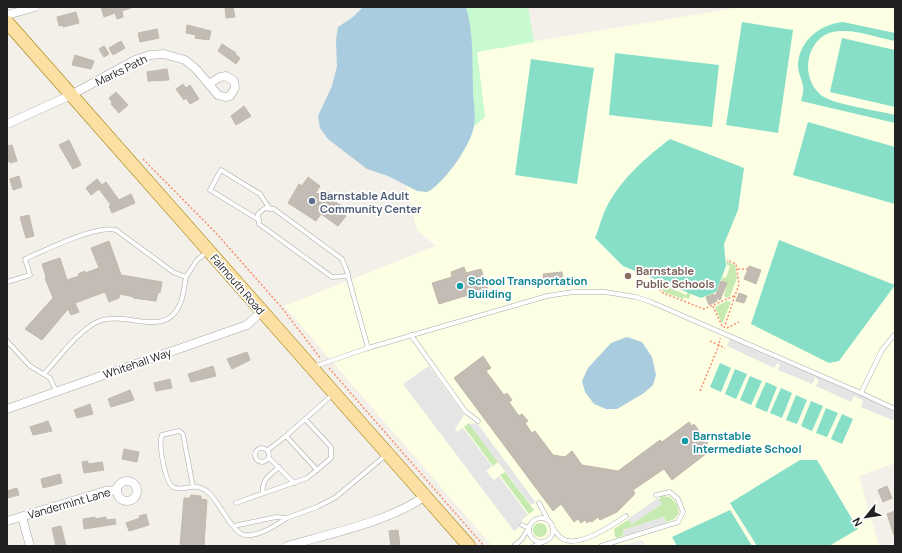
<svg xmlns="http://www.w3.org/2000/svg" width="902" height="553" viewBox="0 0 902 553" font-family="Manrope,sans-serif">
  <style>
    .education { fill: #fcffe4 }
    .grass { fill: #c6eaaf }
    .park { fill: #c7fad1 }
    .pitch { fill: #87dfc8 }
    .parking { fill: #e5e5e5 }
    .water { fill: #a9ccde }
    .building { fill: #c2bcb4; stroke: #c3b8aa }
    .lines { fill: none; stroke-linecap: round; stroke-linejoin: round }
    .service-casing { stroke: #a8a8a8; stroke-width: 5 }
    .minor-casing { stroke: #a8a8a8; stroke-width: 9 }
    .primary-casing { stroke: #9e7c01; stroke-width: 14 }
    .path { stroke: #f98f71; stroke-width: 1.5; stroke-dasharray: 2 2; stroke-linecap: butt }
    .service { stroke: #fff; stroke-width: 4 }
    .minor { stroke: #fff; stroke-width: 8 }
    .primary { stroke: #fce0a3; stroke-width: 13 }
    .service-dot { fill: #5c6f8a; stroke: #fff; stroke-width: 1.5 }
    .education-dot { fill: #8d6e63; stroke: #fff; stroke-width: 1.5 }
    .culture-dot { fill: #0f9aa8; stroke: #fff; stroke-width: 1.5 }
    .labels { text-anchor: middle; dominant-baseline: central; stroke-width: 3.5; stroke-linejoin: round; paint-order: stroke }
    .street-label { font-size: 11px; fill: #212121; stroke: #fff }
    .service-label { font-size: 11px; font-weight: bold; fill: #4e5e75; stroke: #fff; text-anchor: start }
    .education-label { font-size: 11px; font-weight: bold; fill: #785e54; stroke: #fff; text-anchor: start }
    .culture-label { font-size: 11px; font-weight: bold; fill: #0d838f; stroke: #fff; text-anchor: start }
  </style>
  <rect width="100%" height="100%" fill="#f2f0e8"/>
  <path class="education" d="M741,7H895V463L859,476L879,546H646L642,540L617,546H492L284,306L436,246L417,230L406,184L485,117L477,51Z"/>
  <g class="grass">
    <path d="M726,261L735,265L737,278L730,296L727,298L724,296L727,283L721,280L723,277L726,278L730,266L727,265Z"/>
    <path d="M655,283L668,287L686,295L688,292L691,293L689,299L684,297L683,299L664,292L654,284Z"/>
    <path d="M727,301L731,302L722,324L715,307Z"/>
    <path d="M469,423L498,462L493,466L464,427Z"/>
    <path d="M505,472L534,510L529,514L500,475Z"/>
    <path d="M662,496L670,497L677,504L679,513L674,519L666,522L664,517L623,530L624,535L617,538L615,536L614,529L628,520L632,524L662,504L659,499Z"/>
    <circle cx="540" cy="530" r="7"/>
  </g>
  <path class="park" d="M372,7H528L534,42L477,52L485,117L406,184Z"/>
  <g class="pitch">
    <path d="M742,22L793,30L778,133L726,125Z"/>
    <path d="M843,22L895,33V41C878,38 859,30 841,31C806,31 797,79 824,97C834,104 880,111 895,115V123L801,101C802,97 804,91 803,86C802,79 798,73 798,65C799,41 820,24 843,22Z"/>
    <path d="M842,38L895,50V107L830,92Z"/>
    <path d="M615,53L719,65L712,127L609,115Z"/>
    <path d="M531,59L594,68L577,184L515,175Z"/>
    <path d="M808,122L895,147V204L793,175Z"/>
    <path d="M670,139L744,168L738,210L724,244L726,266L716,292L701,298L623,266L595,238C599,228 602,216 607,206C622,178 645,158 670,139Z"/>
    <path d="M779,240L895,285L839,361L829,363L751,324Z"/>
    <path d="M720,363L731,368L721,392L710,387Z"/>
    <path d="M735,369L747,374L736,399L725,394Z"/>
    <path d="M750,376L762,381L751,405L740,400Z"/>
    <path d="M766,382L777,387L767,412L755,407Z"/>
    <path d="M781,388L792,393L782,418L770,413Z"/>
    <path d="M796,395L807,400L797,424L786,420Z"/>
    <path d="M811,401L823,406L812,431L801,426Z"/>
    <path d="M826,408L838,413L827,437L816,433Z"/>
    <path d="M842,414L853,419L842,444L831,439Z"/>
    <path d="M800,460H817L858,529L829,546H757L730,503Z"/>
    <path d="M730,510L752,546H677L672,537Z"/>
  </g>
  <g class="parking">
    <path d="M732,334L895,406V421L861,407L863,400L854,396L851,402L816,386L819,380L815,378L812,384L778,370L780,365L777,363L774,368L727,346Z"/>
    <path d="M429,366L464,415L455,429L457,432L463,428L492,466L486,471L494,480L499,476L528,515L523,519L518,528L514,531L403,384Z"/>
    <path d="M477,423L536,503L530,504L469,424Z"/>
    <path d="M658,498L662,504L632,524L628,519Z"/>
    <path d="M664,517L666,523L624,536L623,530Z"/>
  </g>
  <g class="water">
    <path d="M363,7H466C474,33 472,63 473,89C473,101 476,114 474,126C471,145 444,184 427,192L417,191L388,176L367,169L328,139L320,128L318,116L332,86L337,66L336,40L338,27L353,17Z"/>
    <path d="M627,337L642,342L652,357L656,375L653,385L644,393L617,409H606L594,404L585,392L582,381L588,368L611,343Z"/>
  </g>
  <g class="building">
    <path d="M101,7H131V8L122,11L123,17L117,19L115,13L104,17Z"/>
    <path d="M225,7H233L235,17L226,18Z"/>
    <path d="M76,12L79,23L63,27V25L59,26L57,17Z"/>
    <path d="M187,25L211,31L209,40L195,38L196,35L186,33Z"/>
    <path d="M157,29L159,38L140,42L138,33Z"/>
    <path d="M121,41L125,48L113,55L109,48Z"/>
    <path d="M222,44L236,53L235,54L240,58L236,64L218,51Z"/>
    <path d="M104,46L109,54L104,57L99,49Z"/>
    <path d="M75,55L94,61L91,69L72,65Z"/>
    <path d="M167,69L169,80L148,81L147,72Z"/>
    <path d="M183,84L186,88L190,85L199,99L190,104L186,98L184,100L176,89Z"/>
    <path d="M116,92L128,105L119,113L111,104L112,102L109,98Z"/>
    <path d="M244,106L251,116L236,125L231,116Z"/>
    <path d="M69,140L81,165L73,169L59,145Z"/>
    <path d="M12,145L17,161L10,163V161L7,162V146Z"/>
    <path d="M19,176L22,187L13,190L10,179Z"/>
    <path d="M308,177L320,186L315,194L329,192L333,195L334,201L346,209L343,214L346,216L338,226L321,214L316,221L288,203L299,184L302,186Z"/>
    <path d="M97,179L102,185L106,182L119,200L131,194L135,203L112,213L109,206L111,205L99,189L91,195L86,188Z"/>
    <path d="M29,215L34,236L26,238L20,217Z"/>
    <path d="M109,241L121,275L162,282L160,293L158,292L156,301L133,298L134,297L120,294L119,298L109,302L105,292L75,303L79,312L71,315L68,309L42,340L25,329L53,298L45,278L46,277L42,264L60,258L67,280L79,276L78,274L85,271V273L99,268L91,248Z"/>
    <path d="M749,266L761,270L756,284L744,279Z"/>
    <path d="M464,267L466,273L481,269L488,289L439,304L432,283L452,277L451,272Z"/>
    <path d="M562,272L563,280L544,282L543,274Z"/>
    <path d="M721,281L727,283L720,300L716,298L717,301L709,305L706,297L714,294L715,297Z"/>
    <path d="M739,293L747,296L744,303L736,301Z"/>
    <path d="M247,352L250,360L232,369L227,359Z"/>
    <path d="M483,356L491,368L486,371L504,395L507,393L512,400L509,402L519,416L522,414L528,421L525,423L532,433L535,431L553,455L565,457L572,451L582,465L618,471L660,440L662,442L689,422L692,426L694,424L708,443L706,444L711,450L672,480L664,469L633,490L635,493L633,496L617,512L600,520L598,517L592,522L590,521L587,523L585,520L581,523L578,519L574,522L561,504L553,511L454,378Z"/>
    <path d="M213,366L216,376L191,382L188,374Z"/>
    <path d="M170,379L172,388L156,391L154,383Z"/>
    <path d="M130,390L134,400L111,407L108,399Z"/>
    <path d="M90,404L93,414L77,418L74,410Z"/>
    <path d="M48,421L52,431L33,435L30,427Z"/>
    <path d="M124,449L139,452L137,462L122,459Z"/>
    <path d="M88,461V464L102,462L104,470L84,473L82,462Z"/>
    <path d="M60,474L62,483L43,488L41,479Z"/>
    <path d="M887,486L892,498L883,502L878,490Z"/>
    <path d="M17,488L19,495L7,498V491Z"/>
    <path d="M191,495L201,496V499L207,500L204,546H180L184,498H190Z"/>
    <path d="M895,511V535H894L887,514Z"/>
    <path d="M146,514L149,525L129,531L126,523L140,518L139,516Z"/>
    <path d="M95,517V519L106,517V520L115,519L116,524L84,529L83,519Z"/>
    <path d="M61,526L66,546H56L52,528Z"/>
    <path d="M398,530L400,546H391L389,531Z"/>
  </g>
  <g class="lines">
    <defs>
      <g id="service">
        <path d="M259,220L210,190L221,170L260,194L270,209"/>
        <path d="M348,276L332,277L259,224L258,214L265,208L274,209L342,259L348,274V276L368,348"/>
        <path d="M186,277L197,260L207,252"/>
        <path d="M7,282L30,275L25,259C45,250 96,225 116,230L173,272L186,277C184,286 184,296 180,304C165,340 126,309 97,322C78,331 58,359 44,374"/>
        <path d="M411,335L465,411L478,421"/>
        <path d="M7,341L30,366L50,378L56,391"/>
        <path d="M313,367L368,348L547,296L573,292H605L636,297L651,302L861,393L882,350L895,334"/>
        <path d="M861,393L895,409"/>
        <path d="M305,419L331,447V458L317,470L286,436L332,395"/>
        <circle cx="262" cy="455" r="7"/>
        <path d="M268,450L286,436"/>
        <path d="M269,458L294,483"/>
        <path d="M193,487L183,434L179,431L162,435C158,443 165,482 173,487C184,493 195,479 210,494C219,502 233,534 245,535C259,537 276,525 287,518L276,517L234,526"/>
        <path d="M263,493C261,480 269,476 279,467"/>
        <path d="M236,503L307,478L317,470"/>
        <path d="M539,503L548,520"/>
        <path d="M287,518L317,507L336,497L386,455"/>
        <circle cx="541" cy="530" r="12"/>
        <path d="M552,527C556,532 559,538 565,540C581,546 613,525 626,516"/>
        <path d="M514,546L521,540L529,528L522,525"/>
        <path d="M534,546L543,542"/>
        <path d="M601,546L678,522L683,512L678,499L670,492L656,495"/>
      </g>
      <g id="minor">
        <path d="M7,15L35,7"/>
        <path d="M7,124L71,95L135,60L150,55L164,54L185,60L196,69L218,95L225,97L230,96L235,88L234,81L226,76L220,77L209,84"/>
        <path d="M7,409L247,325L262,311"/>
        <circle cx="127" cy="491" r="10"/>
        <path d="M22,517L30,546"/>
        <path d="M7,521L105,491L117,490"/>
        <path d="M287,546C329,534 391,521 425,496"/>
      </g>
      <path id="primary" d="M7,22L469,546"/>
    </defs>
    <use href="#service" class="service-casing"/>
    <use href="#minor" class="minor-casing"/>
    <use href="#primary" class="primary-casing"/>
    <g class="path">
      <path d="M143,159L215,232L282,308L321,359"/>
      <path d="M738,269H748"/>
      <path d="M675,288L655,282L653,283L663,293L704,309L734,296"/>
      <path d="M713,306L722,326"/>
      <path d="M724,328L739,284L736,264L727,260"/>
      <path d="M727,328L739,322"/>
      <path d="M710,341L725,348"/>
      <path d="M329,368L484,546"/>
      <path d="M700,391L719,345L720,338"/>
    </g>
    <use href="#service" class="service"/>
    <use href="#minor" class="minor"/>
    <use href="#primary" class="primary"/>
  </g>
  <circle class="service-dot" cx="312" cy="201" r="4"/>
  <circle class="education-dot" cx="628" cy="276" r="4"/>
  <g class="culture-dot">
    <circle cx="460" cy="286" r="4"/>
    <circle cx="685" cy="441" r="4"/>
  </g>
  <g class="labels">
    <g class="street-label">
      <text transform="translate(121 70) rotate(-26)">Marks Path</text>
      <text transform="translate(238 284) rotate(49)">Falmouth Road</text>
      <text transform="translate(137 363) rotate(-19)">Whitehall Way</text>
      <text transform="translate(69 503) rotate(-16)">Vandermint Lane</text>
    </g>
    <g class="service-label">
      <text x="320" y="195">Barnstable Adult<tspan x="320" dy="13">Community Center</tspan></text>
    </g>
    <g class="education-label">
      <text x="636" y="270">Barnstable<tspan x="636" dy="13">Public Schools</tspan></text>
    </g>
    <g class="culture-label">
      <text x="468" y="280">School Transportation<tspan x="468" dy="13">Building</tspan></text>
      <text x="693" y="435">Barnstable<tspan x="693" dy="13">Intermediate School</tspan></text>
    </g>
  </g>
  <rect width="902" height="553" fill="none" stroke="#212121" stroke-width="16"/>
  <g transform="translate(866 517) rotate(240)" stroke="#ffffff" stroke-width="3" paint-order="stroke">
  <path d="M0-3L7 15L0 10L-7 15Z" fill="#212121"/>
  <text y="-6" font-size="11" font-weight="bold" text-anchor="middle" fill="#212121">N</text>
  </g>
</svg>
